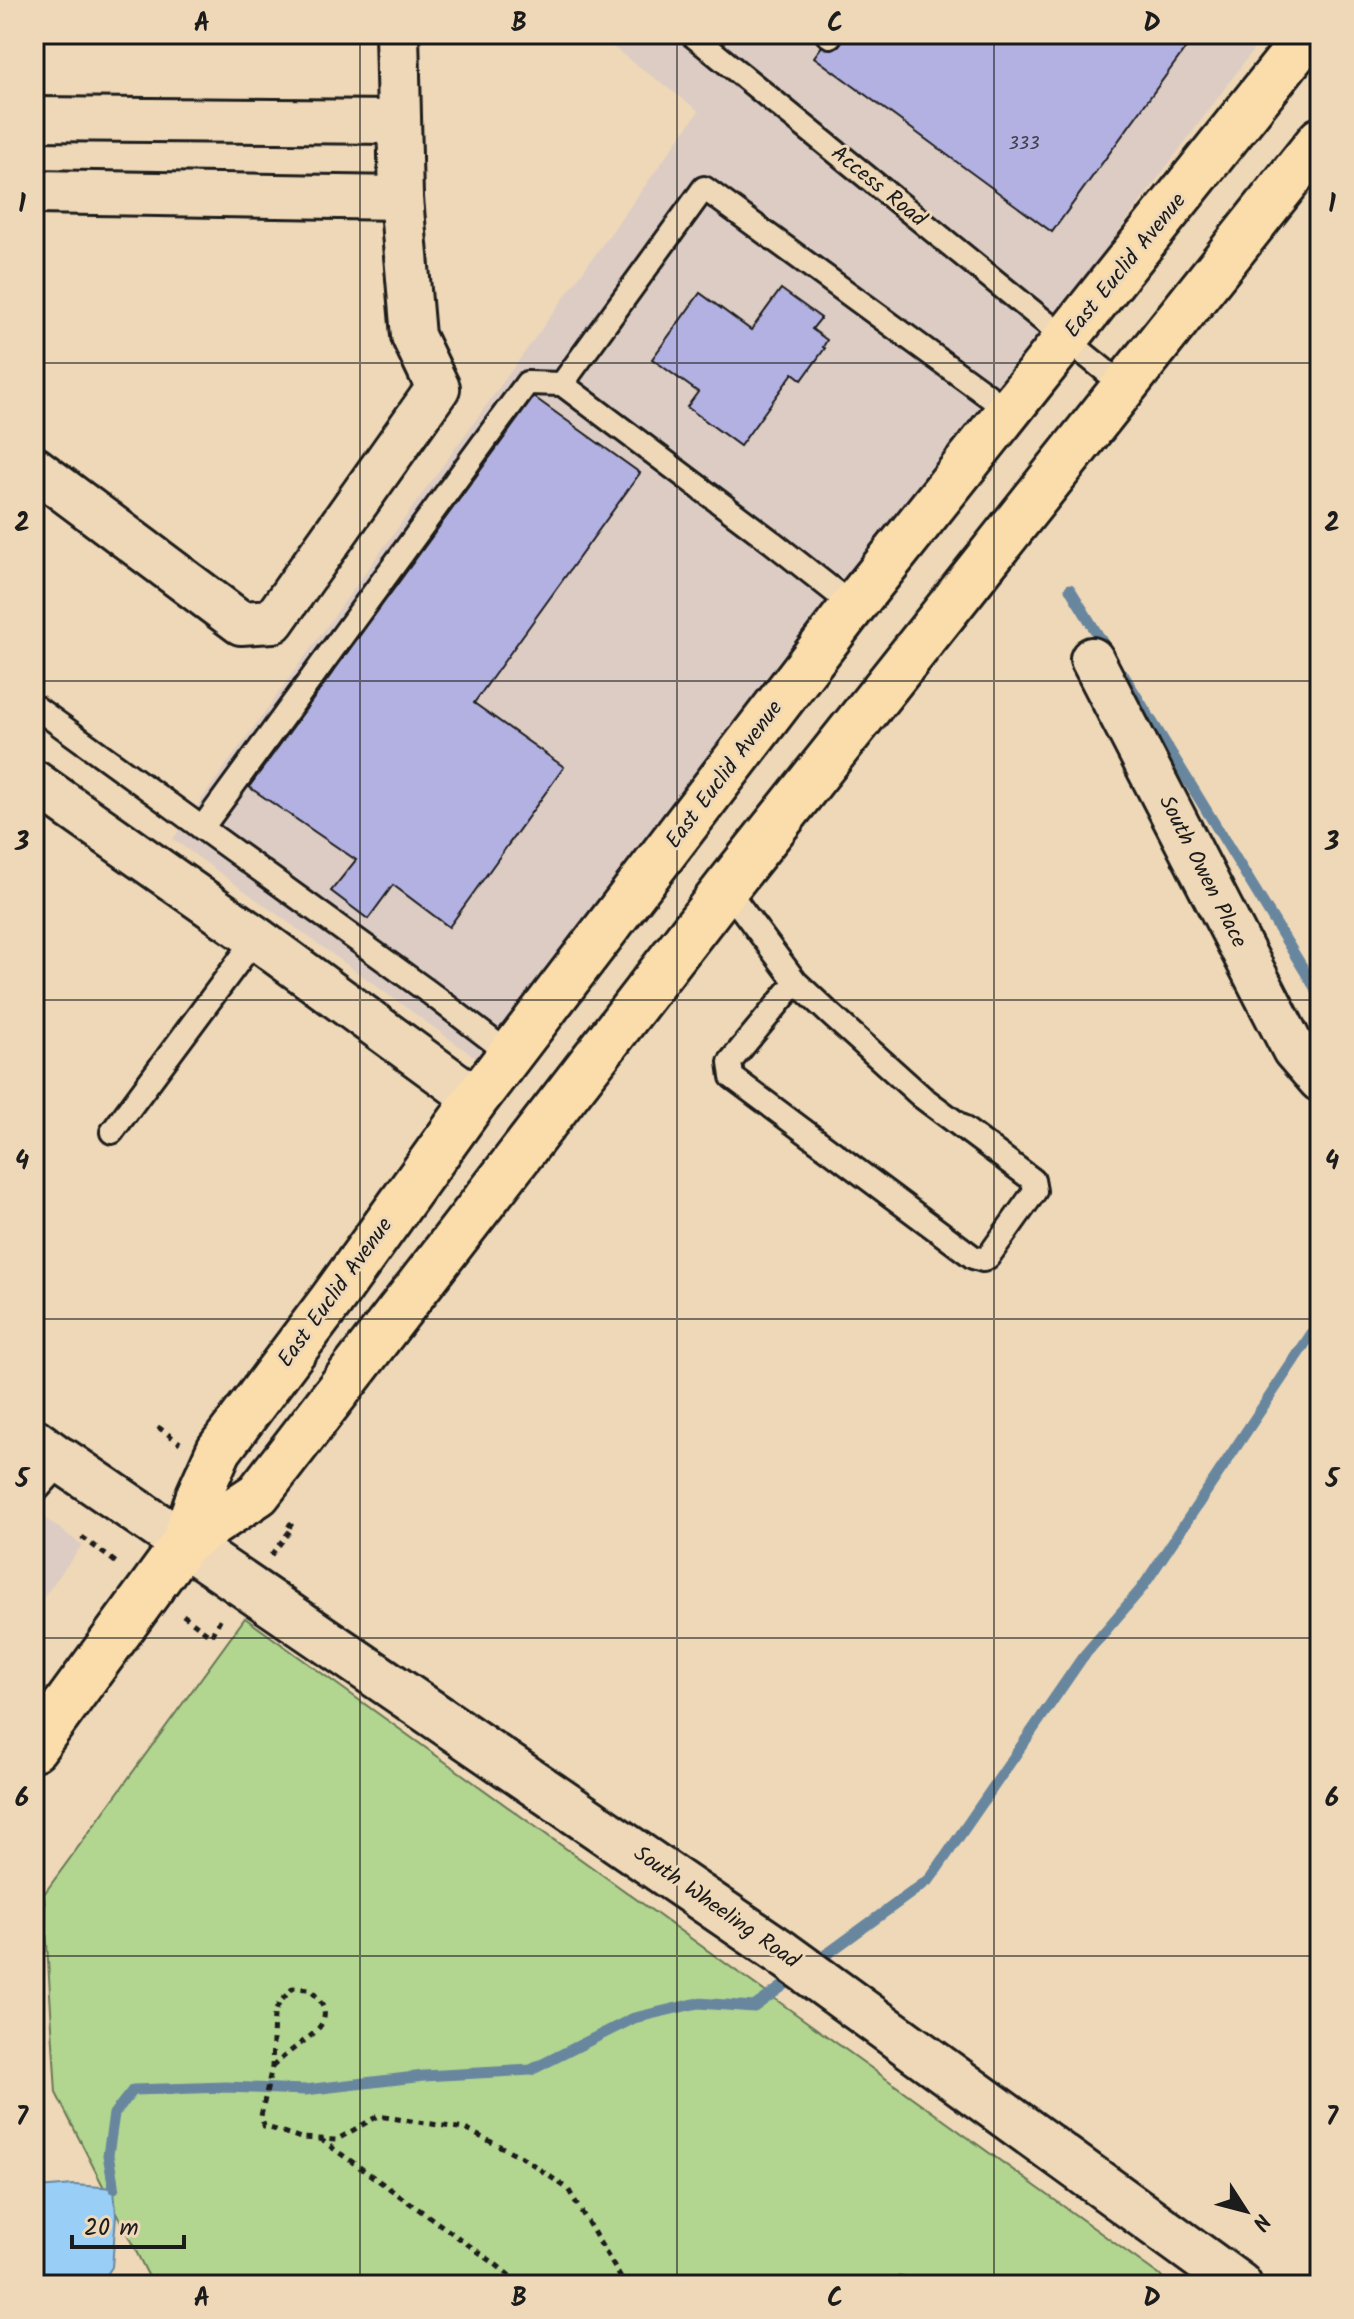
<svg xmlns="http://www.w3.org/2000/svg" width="1354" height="2319" viewBox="0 0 1354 2319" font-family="Kalam,sans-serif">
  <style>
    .built { fill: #dcccc4 }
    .green { fill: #b2d590; stroke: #677856; stroke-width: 2 }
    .water { fill: #99cff7; stroke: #67879f; stroke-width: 2 }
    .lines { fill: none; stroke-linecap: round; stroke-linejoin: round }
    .stream { stroke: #67879f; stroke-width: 11 }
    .building { fill: #b2b1e2; stroke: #1c1c1c; stroke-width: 2 }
    .lane-casing { stroke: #1c1c1c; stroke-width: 28 }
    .street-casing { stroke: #1c1c1c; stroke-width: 48 }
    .secondary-casing { stroke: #1c1c1c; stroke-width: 50 }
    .primary-casing { stroke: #1c1c1c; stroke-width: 50 }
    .path { stroke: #1c1c1c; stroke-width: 5; stroke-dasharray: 6 6; stroke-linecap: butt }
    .lane { stroke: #eed8b7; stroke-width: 22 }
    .street { stroke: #eed8b7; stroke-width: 42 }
    .secondary { stroke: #eed8b7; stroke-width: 44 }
    .primary { stroke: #fbddab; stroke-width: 44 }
    .grid { fill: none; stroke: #1c1c1c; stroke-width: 2; stroke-opacity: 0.55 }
    .labels { text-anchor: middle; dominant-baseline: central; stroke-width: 6; stroke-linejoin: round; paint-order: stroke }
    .number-label { font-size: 18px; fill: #42414e }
    .street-label { font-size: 22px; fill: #1c1c1c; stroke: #eed8b7 }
    .neatline { fill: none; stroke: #1c1c1c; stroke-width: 3 }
    .grid-label { font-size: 26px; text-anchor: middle; font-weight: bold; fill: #1c1c1c }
  </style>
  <rect width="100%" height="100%" fill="#eed8b7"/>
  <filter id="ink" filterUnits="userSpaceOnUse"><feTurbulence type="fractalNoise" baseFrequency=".0125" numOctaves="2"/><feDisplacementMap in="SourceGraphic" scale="16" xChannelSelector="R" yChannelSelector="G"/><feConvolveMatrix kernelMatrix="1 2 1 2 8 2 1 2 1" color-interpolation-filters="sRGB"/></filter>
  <g filter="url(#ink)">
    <g class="built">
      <path d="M595,34H1265L1013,374L476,1058L173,839L699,111Z"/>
      <path d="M34,1510L82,1545L34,1610Z"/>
    </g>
    <path class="green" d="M245,1618L1173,2285H153L56,2093L44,1894Z"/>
    <path class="water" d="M34,2184L38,2188L74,2185L114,2188L116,2215L112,2267L100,2285H34Z"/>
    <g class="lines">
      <g class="stream">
        <path d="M1070,589L1109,653"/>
        <path d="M1123,674L1320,996"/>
        <path d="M812,1965L930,1879L1082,1658L1142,1588L1320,1321"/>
        <path d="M114,2188L108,2155L114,2114L133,2090L226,2087L305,2090L424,2076L531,2070L634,2018L698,2003L754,2007L798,1975"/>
      </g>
    </g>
    <g class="building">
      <path d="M831,34H1196L1052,232L814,57Z"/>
      <path d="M781,289L821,318L812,329L827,340L823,347L825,348L802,380L793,373L740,446L687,407L698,392L652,359L700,293L751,330Z"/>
      <path d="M534,397L640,473L474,703L564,767L449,927L393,885L368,919L331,891L356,860L249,787Z"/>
    </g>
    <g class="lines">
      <defs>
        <g id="lane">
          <path d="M691,34L1124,386"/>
          <path d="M827,34L830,36"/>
          <path d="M853,606L772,542L562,384L704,188L1009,411"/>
          <path d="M34,706L202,828"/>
          <path d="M726,888L796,982L830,1014L922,1097L1033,1180L1035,1191L988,1257L983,1260L973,1257L732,1077L730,1062L796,982"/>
          <path d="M511,1055L430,993L202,828L527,383L562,384"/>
          <path d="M112,1132L256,938"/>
          <path d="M34,1493L63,1461"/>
        </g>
        <g id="street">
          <path d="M34,119L398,122"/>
          <path d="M34,192L401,198"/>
          <path d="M34,468L241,623L273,621L438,388L413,336L401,198L397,34"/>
          <path d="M1092,659L1294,1050L1320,1080"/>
          <path d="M34,782L256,938L476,1099"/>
          <path d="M34,1440L63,1461"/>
        </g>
        <path id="secondary" d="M63,1461L782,1953L1239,2285"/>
        <g id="primary">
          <path d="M184,1543L258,1494L726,888L1320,140"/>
          <path d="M34,1748L184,1543L199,1495L219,1450L331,1301L476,1099L853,606L1309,34"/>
        </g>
      </defs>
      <use href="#lane" class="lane-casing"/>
      <use href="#street" class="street-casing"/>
      <use href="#secondary" class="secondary-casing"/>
      <use href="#primary" class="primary-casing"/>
      <g class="path">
        <path d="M158,1427L180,1443"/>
        <path d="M82,1537L118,1564"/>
        <path d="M271,1555L293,1527L284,1521"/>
        <path d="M183,1615L211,1636L222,1616"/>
        <path d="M272,2067C279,2061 285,2055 292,2050C317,2031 341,2018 309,1989L293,1988L280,2002L274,2014L272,2067L261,2116L264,2126L301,2138L336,2140L378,2116L465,2129L522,2157L568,2189L625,2285"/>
        <path d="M320,2139L494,2263L521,2285"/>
        <path d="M875,2285C891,2276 903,2276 919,2285"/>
      </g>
      <use href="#lane" class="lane"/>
      <use href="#street" class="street"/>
      <use href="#secondary" class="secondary"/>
      <use href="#primary" class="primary"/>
    </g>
  </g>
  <path class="grid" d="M360,34V2285M677,34V2285M994,34V2285M34,363H1320M34,681H1320M34,1000H1320M34,1319H1320M34,1638H1320M34,1956H1320"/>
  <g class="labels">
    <g class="number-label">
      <text x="1024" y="144">333</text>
    </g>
    <g class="street-label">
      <text transform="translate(878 187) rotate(39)">Access Road</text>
      <text transform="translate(1126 266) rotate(-51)">East Euclid Avenue</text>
      <text transform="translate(725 775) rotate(-53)">East Euclid Avenue</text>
      <text transform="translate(1202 872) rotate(63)">South Owen Place</text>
      <text transform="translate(336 1293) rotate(-54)">East Euclid Avenue</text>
      <text transform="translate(716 1908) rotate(35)">South Wheeling Road</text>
    </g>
  </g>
  <rect width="1354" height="2319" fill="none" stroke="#eed8b7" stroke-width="88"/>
  <g transform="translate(1246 2211) rotate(126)" stroke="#eed8b7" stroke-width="6" paint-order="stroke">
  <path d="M0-6L14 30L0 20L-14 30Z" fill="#1c1c1c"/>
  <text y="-12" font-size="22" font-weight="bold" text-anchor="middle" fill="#1c1c1c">N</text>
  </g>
  <path d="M72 2235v12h112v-12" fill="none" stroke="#1c1c1c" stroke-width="4"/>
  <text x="84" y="2235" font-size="24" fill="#1c1c1c" stroke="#eed8b7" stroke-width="6" paint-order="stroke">20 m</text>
  <rect x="44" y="44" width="1266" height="2231" class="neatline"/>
  <g class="grid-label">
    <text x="202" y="31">A</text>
    <text x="519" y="31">B</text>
    <text x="835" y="31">C</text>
    <text x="1152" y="31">D</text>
    <text x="22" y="212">1</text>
    <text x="1332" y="212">1</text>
    <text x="22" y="531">2</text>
    <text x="1332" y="531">2</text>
    <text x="22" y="850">3</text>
    <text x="1332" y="850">3</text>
    <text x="22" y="1169">4</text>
    <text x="1332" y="1169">4</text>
    <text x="22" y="1487">5</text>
    <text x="1332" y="1487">5</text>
    <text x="22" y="1806">6</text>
    <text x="1332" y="1806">6</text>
    <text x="22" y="2125">7</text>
    <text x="1332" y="2125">7</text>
    <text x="202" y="2306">A</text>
    <text x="519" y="2306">B</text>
    <text x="835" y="2306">C</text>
    <text x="1152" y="2306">D</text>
  </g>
</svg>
